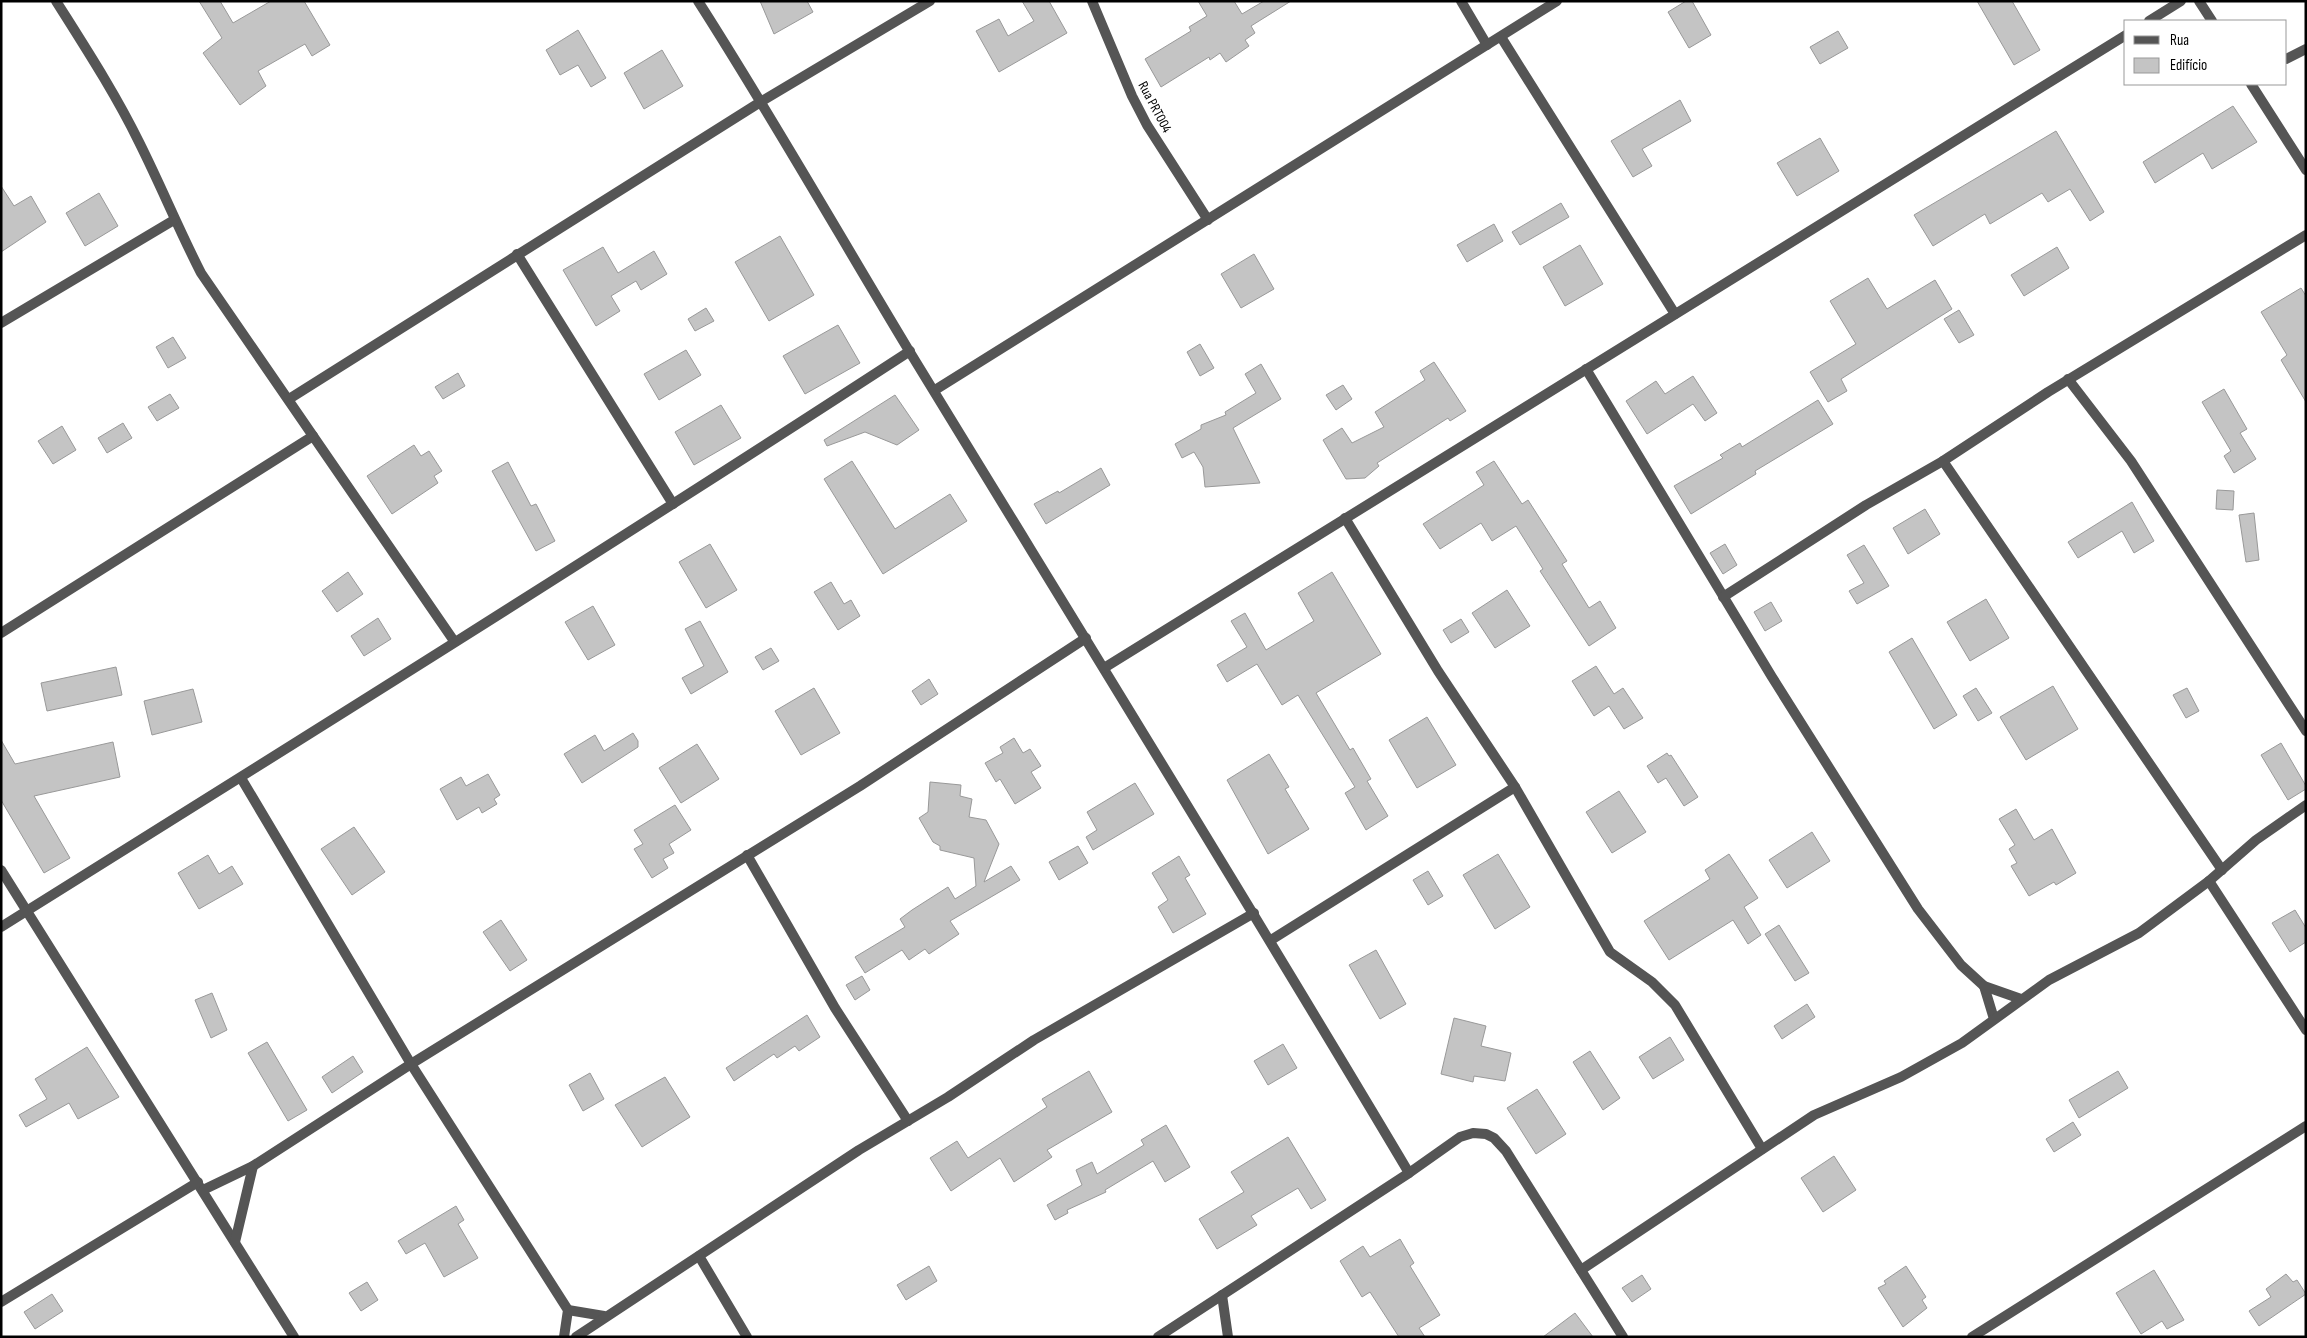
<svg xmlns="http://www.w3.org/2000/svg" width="2307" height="1338" viewBox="0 0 2307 1338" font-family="'Sofia Sans Condensed',sans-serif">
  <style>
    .building { fill: #c4c4c4; stroke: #999 }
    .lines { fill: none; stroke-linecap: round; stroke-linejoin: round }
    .minor { stroke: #555; stroke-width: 10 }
    .labels { text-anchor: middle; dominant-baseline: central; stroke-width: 4.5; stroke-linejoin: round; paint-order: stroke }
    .street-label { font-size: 14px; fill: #000; stroke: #fff }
  </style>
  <rect width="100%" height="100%" fill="#fff"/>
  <g class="building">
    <path d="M199,1H220L233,23L271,1H304L330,45L312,56L305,44L258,71L266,86L240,105L203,53L222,38Z"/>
    <path d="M760,1H807L813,12L774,34Z"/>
    <path d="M1022,1H1049L1067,33L999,72L976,31L999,19L1008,36L1034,21Z"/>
    <path d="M1198,1H1234L1242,14L1264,1H1291L1251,26L1255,33L1245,40L1249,46L1226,62L1220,53L1210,60L1209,57L1161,87L1145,59L1191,31L1189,27L1207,16Z"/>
    <path d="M1686,1H1692L1711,35L1689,48L1668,12Z"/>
    <path d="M1977,1H2012L2040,50L2014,65Z"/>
    <path d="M578,30L606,78L591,87L578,65L560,75L546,50Z"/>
    <path d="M1838,31L1848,48L1820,64L1810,47Z"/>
    <path d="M662,50L683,86L644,109L624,73Z"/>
    <path d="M1680,100L1691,121L1642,149L1652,166L1633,177L1611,141Z"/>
    <path d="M2233,106L2257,142L2212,169L2203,153L2155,183L2143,162Z"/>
    <path d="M2056,131L2104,212L2090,221L2070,189L2048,202L2042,193L1990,224L1985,214L1933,246L1914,215Z"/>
    <path d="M1820,138L1839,171L1797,196L1777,163Z"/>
    <path d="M1,186L14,206L31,196L46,222L1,252Z"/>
    <path d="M99,193L118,226L85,246L66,213Z"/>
    <path d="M1561,203L1569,217L1520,245L1512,232Z"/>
    <path d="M1494,224L1503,241L1467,262L1457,245Z"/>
    <path d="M780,236L814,295L769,321L735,262Z"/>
    <path d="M1580,245L1603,284L1565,306L1543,267Z"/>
    <path d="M603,247L618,273L654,251L667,274L641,290L636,281L611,296L620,311L596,326L563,270Z"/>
    <path d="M2057,247L2069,268L2024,296L2011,275Z"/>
    <path d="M1254,254L1274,289L1241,308L1221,274Z"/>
    <path d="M1868,278L1887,309L1935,280L1952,309L1841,379L1847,391L1828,402L1810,372L1856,344L1830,301Z"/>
    <path d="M2301,288L2306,296V402L2281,360L2287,355L2261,312Z"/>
    <path d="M706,308L714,321L695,331L688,319Z"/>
    <path d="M1959,310L1974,335L1959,343L1944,319Z"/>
    <path d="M838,325L860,363L805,394L783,356Z"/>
    <path d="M173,337L186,358L168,368L156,347Z"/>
    <path d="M1200,344L1214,368L1200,376L1187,352Z"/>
    <path d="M686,350L701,375L659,400L644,374Z"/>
    <path d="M1434,362L1466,411L1450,421L1448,418L1377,463L1379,466L1365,478L1346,479L1323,440L1342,428L1352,443L1384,427L1375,412L1425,380L1420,371Z"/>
    <path d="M1261,364L1281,399L1233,428L1260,483L1205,487L1203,467L1194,452L1182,458L1175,444L1201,429V425L1226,415L1225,412L1256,393L1245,374Z"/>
    <path d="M458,373L465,386L443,399L435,387Z"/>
    <path d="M1693,376L1717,413L1705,421L1693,404L1647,434L1626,401L1656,381L1665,394Z"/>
    <path d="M1343,385L1352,399L1336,410L1326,395Z"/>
    <path d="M2224,389L2247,429L2240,433L2256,459L2234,473L2224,456L2231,451L2202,402Z"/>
    <path d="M170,394L179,408L157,421L148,407Z"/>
    <path d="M895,395L919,430L897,445L865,432L827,446L824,440Z"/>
    <path d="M1818,400L1833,424L1755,471L1756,474L1691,514L1674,486L1723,458L1720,455L1740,443L1742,447Z"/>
    <path d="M721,405L741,438L694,465L675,432Z"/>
    <path d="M123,423L132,438L107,453L98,438Z"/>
    <path d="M62,426L76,450L53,464L38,441Z"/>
    <path d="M414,445L421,456L429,451L442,471L434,476L438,483L392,514L367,476Z"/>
    <path d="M852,461L895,529L950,494L967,521L883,574L824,479Z"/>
    <path d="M1494,461L1522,504L1528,500L1567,561L1562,564L1589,608L1600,601L1616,628L1589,646L1540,571L1543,569L1516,526L1492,541L1481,523L1440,549L1423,524L1484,485L1476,472Z"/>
    <path d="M508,462L531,506L536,504L555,541L536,551L492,471Z"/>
    <path d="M1101,468L1110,485L1046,524L1034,504L1058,491L1059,493Z"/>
    <path d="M2217,490L2234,491L2233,510L2216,509Z"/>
    <path d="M2132,502L2154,541L2134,553L2122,531L2078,558L2068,542Z"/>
    <path d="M1925,509L1940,534L1908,554L1893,528Z"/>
    <path d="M2254,513L2259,560L2246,562L2239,515Z"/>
    <path d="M710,544L737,590L706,608L679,562Z"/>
    <path d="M1725,544L1737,565L1723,574L1710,553Z"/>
    <path d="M1864,545L1889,586L1857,604L1849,591L1864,583L1847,555Z"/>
    <path d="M348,572L363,594L337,612L322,591Z"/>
    <path d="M1332,572L1381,654L1316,693L1350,750L1353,748L1371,779L1367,781L1388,816L1366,830L1345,793L1355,787L1298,695L1282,705L1257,664L1227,682L1217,665L1247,647L1231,621L1245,613L1266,650L1314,621L1298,593Z"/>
    <path d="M831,582L844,604L851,600L860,616L838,630L814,592Z"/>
    <path d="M1507,590L1530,626L1495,648L1472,613Z"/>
    <path d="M1986,599L2009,638L1970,661L1947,622Z"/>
    <path d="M1771,602L1782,621L1765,631L1754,612Z"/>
    <path d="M593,606L615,645L588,660L565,622Z"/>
    <path d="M378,618L391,639L364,656L351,636Z"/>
    <path d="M1461,619L1469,632L1451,643L1443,630Z"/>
    <path d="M700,621L728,672L691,694L682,678L704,666L685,629Z"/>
    <path d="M1912,638L1957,715L1934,729L1889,652Z"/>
    <path d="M771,648L779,661L763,670L755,657Z"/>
    <path d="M1596,666L1614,694L1623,688L1643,718L1624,729L1609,706L1594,716L1572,681Z"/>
    <path d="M116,667L122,695L47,711L41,683Z"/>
    <path d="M929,679L938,694L921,705L912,691Z"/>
    <path d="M2053,686L2078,729L2026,760L2000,717Z"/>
    <path d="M814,688L840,733L801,755L775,711Z"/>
    <path d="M1976,688L1992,713L1978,721L1963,696Z"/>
    <path d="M2187,688L2199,711L2186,718L2173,695Z"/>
    <path d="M193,689L202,722L152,735L144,701Z"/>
    <path d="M1427,717L1456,765L1417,788L1389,740Z"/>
    <path d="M633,733L638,741V747L582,783L564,754L595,735L604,751Z"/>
    <path d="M1014,738L1023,753L1030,749L1041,766L1031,772L1041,788L1015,804L1000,779L996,782L985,763L1003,753L1000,747Z"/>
    <path d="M1,740L15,764L113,742L120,777L34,796L70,858L44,873L1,800Z"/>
    <path d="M2281,743L2306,786V789L2288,800L2261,755Z"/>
    <path d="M697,744L719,779L681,803L659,768Z"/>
    <path d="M1667,753L1669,756L1671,755L1698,797L1684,806L1666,778L1658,783L1647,766Z"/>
    <path d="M1269,754L1289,787L1285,789L1309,829L1268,854L1227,780Z"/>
    <path d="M488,774L500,795L494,799L497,804L482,813L479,807L457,820L440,789L461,777L466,786Z"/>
    <path d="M930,782L961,785L960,796L972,799L969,817L986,820L999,844L984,882L1011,866L1020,880L950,921L959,934L929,954L925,949L909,960L902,950L865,973L855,957L905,927L900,919L912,910L948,887L955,899L976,886L974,858L940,850V846L933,842L919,818L928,812Z"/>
    <path d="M1135,783L1154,814L1093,850L1086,837L1097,830L1087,812Z"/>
    <path d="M1619,791L1646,832L1612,853L1586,812Z"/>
    <path d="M675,805L691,830L669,844L674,853L663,859L668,868L652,878L634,849L643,844L634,830Z"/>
    <path d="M2016,809L2034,840L2052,829L2076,873L2056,885L2054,882L2029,896L2011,866L2017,863L2009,849L2015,845L1999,819Z"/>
    <path d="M354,827L385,872L352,895L321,849Z"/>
    <path d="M1812,832L1830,861L1787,888L1769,860Z"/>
    <path d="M1078,846L1088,863L1059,880L1049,862Z"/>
    <path d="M1498,854L1530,907L1495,929L1463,875Z"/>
    <path d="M1729,854L1758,898L1744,907L1761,935L1748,944L1733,920L1669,960L1644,921L1710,879L1705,870Z"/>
    <path d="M208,855L219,874L232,866L243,884L199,909L178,873Z"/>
    <path d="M1179,856L1190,875L1185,878L1206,914L1173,933L1158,907L1168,900L1152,873Z"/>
    <path d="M1428,871L1443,896L1428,905L1413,880Z"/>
    <path d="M2295,910L2306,928V942L2290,952L2272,923Z"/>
    <path d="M501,920L527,960L510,971L483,932Z"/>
    <path d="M1779,925L1809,973L1795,981L1765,934Z"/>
    <path d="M1376,950L1406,1004L1380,1019L1349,965Z"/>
    <path d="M862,976L870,990L855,1000L846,985Z"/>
    <path d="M212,993L227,1030L211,1038L195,1000Z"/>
    <path d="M1807,1004L1815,1017L1782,1039L1774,1026Z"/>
    <path d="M807,1015L820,1037L799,1051L795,1046L777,1058L774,1054L734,1081L726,1068Z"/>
    <path d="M1454,1018L1486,1026L1481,1046L1511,1053L1505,1081L1474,1076L1473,1082L1441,1074Z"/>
    <path d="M1670,1037L1684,1060L1653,1079L1639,1057Z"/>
    <path d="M267,1042L307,1110L288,1121L248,1053Z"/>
    <path d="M1283,1044L1297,1068L1268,1085L1254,1061Z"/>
    <path d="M87,1047L119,1097L78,1119L69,1103L26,1127L19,1115L47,1099L35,1079Z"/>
    <path d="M1590,1051L1620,1098L1603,1110L1573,1062Z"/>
    <path d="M353,1056L363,1072L332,1093L322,1077Z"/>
    <path d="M1089,1071L1112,1112L1047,1150L1052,1157L1014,1182L1000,1158L951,1191L930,1158L957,1141L968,1158L1047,1107L1042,1099Z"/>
    <path d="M2118,1071L2128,1088L2079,1118L2069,1100Z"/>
    <path d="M590,1073L604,1099L583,1111L569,1085Z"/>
    <path d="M665,1077L690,1117L642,1147L615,1105Z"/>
    <path d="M1537,1089L1566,1134L1536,1154L1507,1108Z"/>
    <path d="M2073,1122L2081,1135L2054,1152L2046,1139Z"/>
    <path d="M1166,1125L1190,1167L1165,1182L1153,1161L1105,1190L1106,1192L1067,1210L1068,1213L1055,1220L1047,1205L1082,1185L1076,1170L1092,1162L1097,1174L1144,1145L1141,1140Z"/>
    <path d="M1288,1137L1326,1200L1311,1209L1298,1188L1251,1216L1257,1225L1217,1249L1199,1219L1244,1192L1231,1172Z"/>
    <path d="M1834,1156L1856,1190L1823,1212L1801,1178Z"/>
    <path d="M456,1206L464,1220L458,1224L478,1258L444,1277L425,1243L406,1254L398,1241Z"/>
    <path d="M1400,1239L1414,1263L1410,1266L1440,1315L1419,1328L1425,1337H1399L1370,1292L1362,1297L1340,1261L1363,1246L1370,1257Z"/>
    <path d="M929,1266L937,1281L906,1300L897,1285Z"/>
    <path d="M1906,1266L1926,1297L1922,1300L1927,1308L1903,1327L1878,1288L1886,1284L1884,1281Z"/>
    <path d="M2154,1270L2184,1320L2167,1329L2162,1321L2141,1334L2116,1293Z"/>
    <path d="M2286,1274L2293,1282L2297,1280L2306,1294L2259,1326L2249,1311L2271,1297L2266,1289Z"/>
    <path d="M1642,1275L1651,1289L1632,1302L1622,1288Z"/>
    <path d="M367,1282L378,1300L361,1311L349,1293Z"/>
    <path d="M52,1294L63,1311L35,1329L24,1312Z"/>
    <path d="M1575,1313L1593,1337H1543Z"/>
  </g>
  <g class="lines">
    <g class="minor">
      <path d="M56,1C85,47 115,93 139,142C161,186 179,230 201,273L454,641"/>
      <path d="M698,1C771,115 838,233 908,349C1076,624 1245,897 1409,1173"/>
      <path d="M1092,1L1132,96L1147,125L1208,220"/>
      <path d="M1461,1L1487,45"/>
      <path d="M2199,1L2212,21"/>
      <path d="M2149,21L2181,1"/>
      <path d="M1501,37L1675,314"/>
      <path d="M2286,59L2306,49"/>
      <path d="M2251,84L2306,170"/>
      <path d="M517,254L673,504"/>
      <path d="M1,323L174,220"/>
      <path d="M1586,369L1772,677L1918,909L1961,965L1984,986L2021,999"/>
      <path d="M2068,379L2131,461L2306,731"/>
      <path d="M935,390L1557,1"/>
      <path d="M289,399L762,101L930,1"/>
      <path d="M1943,461L2222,870"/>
      <path d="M1345,518L1438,671L1515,787L1610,952L1652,982L1675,1005L1762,1149"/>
      <path d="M1723,597L1866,505L1943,461L2048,392L2306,235"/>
      <path d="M1,633L313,436"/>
      <path d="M1104,668L2126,35"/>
      <path d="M241,778L411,1064L568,1310L564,1337"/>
      <path d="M747,855L835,1008L908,1121"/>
      <path d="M1,870L294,1337"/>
      <path d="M2209,881L2306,1030"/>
      <path d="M1,927C305,737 609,547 910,351"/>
      <path d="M1271,940L1515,787"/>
      <path d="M1984,986L1994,1019"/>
      <path d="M203,1190L253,1166L411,1064L860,786L1086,638"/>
      <path d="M235,1242L253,1166"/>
      <path d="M699,1256L747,1337"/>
      <path d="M1581,1270L1814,1115L1901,1077L1962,1043L2049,980L2139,933L2209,881L2256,840L2306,805"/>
      <path d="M1222,1295L1228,1337"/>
      <path d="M1,1302L198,1182"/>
      <path d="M568,1310L604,1316"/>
      <path d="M576,1337L859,1150L948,1097L1034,1040L1254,913"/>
      <path d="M1158,1337L1409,1173L1460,1137L1473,1133L1486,1134L1494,1138L1506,1151L1623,1337"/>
      <path d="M1972,1337L2306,1126"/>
    </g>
  </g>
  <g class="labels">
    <g class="street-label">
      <text transform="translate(1155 107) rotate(62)">Rua PRT004</text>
    </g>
  </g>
  <rect width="2307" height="1338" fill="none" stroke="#000000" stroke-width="5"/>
  <rect x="2124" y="20" width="162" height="65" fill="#ffffff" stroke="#999999"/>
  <rect x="2134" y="36" width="25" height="8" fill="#555555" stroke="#999999"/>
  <text x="2170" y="45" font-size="15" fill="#000000">Rua</text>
  <rect x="2134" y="58" width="25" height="15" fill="#c4c4c4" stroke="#999999"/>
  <text x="2170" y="70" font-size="15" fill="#000000">Edifício</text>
</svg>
